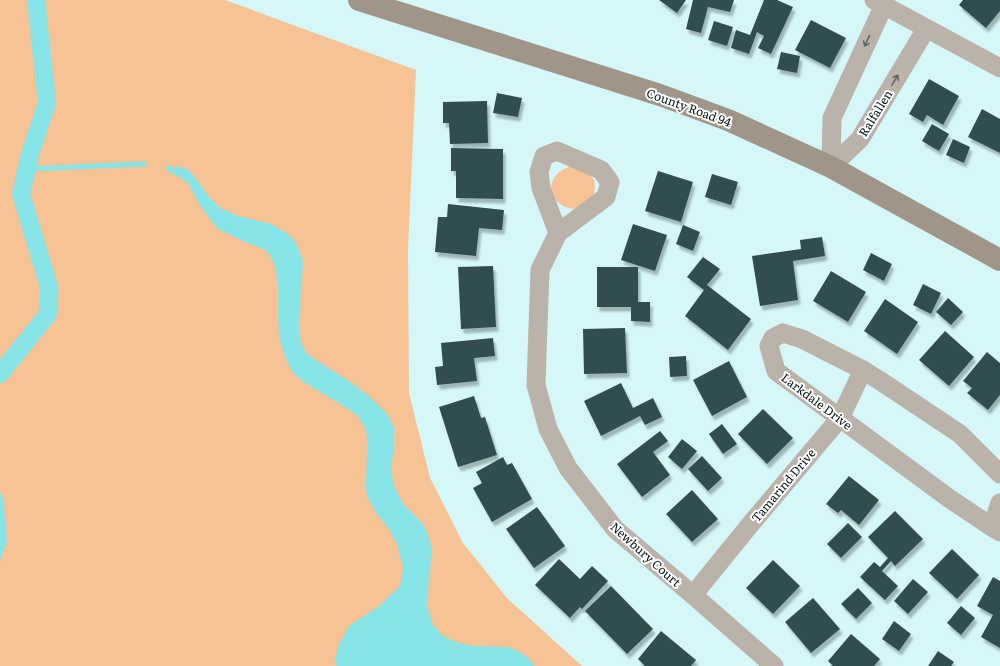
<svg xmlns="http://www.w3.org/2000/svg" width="1000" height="666" viewBox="0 0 1000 666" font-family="Literata,serif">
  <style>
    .green { fill: #f5c396 }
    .water { fill: #87e4e7 }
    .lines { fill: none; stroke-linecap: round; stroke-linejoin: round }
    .stream { stroke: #87e4e7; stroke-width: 5 }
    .canal { stroke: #87e4e7; stroke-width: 18 }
    .building { fill: #314e4f; filter: url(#shadow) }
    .street { stroke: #bbb2aa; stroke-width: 19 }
    .secondary { stroke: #a19488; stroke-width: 22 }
    .oneway { stroke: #626460 }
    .labels { text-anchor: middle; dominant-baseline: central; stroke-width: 4; stroke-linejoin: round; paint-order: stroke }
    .street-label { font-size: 12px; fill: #0a1617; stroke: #fff }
  </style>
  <defs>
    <filter id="shadow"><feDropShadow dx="2.5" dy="4.5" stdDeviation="1" flood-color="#0004"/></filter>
  </defs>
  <rect width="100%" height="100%" fill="#d6f7f8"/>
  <g class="green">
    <path d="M0,0H225L416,70L408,249L409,393L430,478L463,543L507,598L582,666H0Z"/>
    <path d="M572,166L590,174L594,180L595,187L594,195L578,209C546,209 541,174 572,166Z"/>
  </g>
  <g class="water">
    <path d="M175,166L187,169L198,181L207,195L220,208L238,216L271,224L285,232L295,241L303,261L301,286L299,328L301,343L307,354L353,384L372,399L387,414L394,427V448L391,468L394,486L403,504L421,522L427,532L432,549L428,588L427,607L433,625L443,636L458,643L474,646L508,647L520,652L528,658L535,666H337L335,661L339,644L349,626L379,606L400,586L403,568L398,547L391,532L375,511L368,498L365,487L368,441L366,430L358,416L342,405L305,383L293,373L287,361L281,345L278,324V289L276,270L272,259L269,253L263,249L241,240L218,229L201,207L188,183L176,174Z"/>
    <path d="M0,491L3,498L7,541L0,561Z"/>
  </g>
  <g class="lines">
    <g class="stream">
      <path d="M168,168L180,175"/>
      <path d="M27,169L144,164"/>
    </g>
    <path class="canal" d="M0,374L48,314L49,287L21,194L30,154L47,103L36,0"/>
  </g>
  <g class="building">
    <path d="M659,0H686L677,13Z"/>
    <path d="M693,0H734L730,12L708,7L701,33L686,29Z"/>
    <path d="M764,0H777L793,7L771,54L758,48L764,36L757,32L749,54L731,48L736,30L750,35Z"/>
    <path d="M963,0H1000V11L986,28L959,5Z"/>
    <path d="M811,20L846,38L830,68L795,50Z"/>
    <path d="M714,21L733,27L727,46L708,40Z"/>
    <path d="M781,52L800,56L797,73L777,69Z"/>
    <path d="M929,79L959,96L943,125L927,115L923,122L909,114Z"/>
    <path d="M497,93L522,98L518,117L493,113Z"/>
    <path d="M487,101L488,143L450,144L449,123H443V102Z"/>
    <path d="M982,109L1000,119V153L968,137Z"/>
    <path d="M932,124L949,134L939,151L922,141Z"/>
    <path d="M953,139L970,147L964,163L946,155Z"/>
    <path d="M451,148L503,149V199L456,198V171H451Z"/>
    <path d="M658,171L693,182L681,222L645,211Z"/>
    <path d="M712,174L738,182L731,205L705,197Z"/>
    <path d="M448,204L504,210L502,230L479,228L476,256L435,252L438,217H447Z"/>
    <path d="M633,224L667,235L655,271L621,260Z"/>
    <path d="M683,225L700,232L693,251L676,244Z"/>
    <path d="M822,237L825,256L793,261L798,300L760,306L752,256L801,249L800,240Z"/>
    <path d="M871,253L892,264L884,281L863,270Z"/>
    <path d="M703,257L720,269L707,285L751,319L728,350L685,316L704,290L687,277Z"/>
    <path d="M493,266L496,327L461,329L458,267Z"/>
    <path d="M597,267H638V302H650V322L631,321V307H597Z"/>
    <path d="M831,271L866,292L848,322L813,301Z"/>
    <path d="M923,284L941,293L931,314L913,305Z"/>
    <path d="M948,298L963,312L951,325L936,312Z"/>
    <path d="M885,299L918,322L897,354L864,331Z"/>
    <path d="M625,328L627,373L584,374L583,329Z"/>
    <path d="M945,331L974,357L949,386L919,360Z"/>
    <path d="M493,338L495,356L474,358L477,381L437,385L435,367L443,366L441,343Z"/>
    <path d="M987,352L1000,363V395L988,410L967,393L972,388L963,381Z"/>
    <path d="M686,356L687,376L670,377L669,357Z"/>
    <path d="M729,361L747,397L712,416L693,380Z"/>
    <path d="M621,383L633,408L653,398L662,417L645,425L640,416L601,436L584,401Z"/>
    <path d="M474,396L481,418L485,417L497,455L458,467L439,407Z"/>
    <path d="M763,409L793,438L767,464L738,434Z"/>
    <path d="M722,424L737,444L723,454L709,434Z"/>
    <path d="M660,431L668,441L653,452L670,475L642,497L617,464Z"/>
    <path d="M682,439L697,451L682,469L668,457Z"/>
    <path d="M702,456L722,478L708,491L688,469Z"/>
    <path d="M503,457L507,465L512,463L532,499L492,522L473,488L482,483L476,472Z"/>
    <path d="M849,476L879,500L859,525L841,510L838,513L826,504Z"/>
    <path d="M692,490L718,519L692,542L666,514Z"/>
    <path d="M537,507L565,546L534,568L506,529Z"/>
    <path d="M895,511L923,539L895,566L891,561L882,571L898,586L885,600L860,577L874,562L880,567L888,558L868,537Z"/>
    <path d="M848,523L862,537L841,558L827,544Z"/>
    <path d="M952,549L979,575L957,599L929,573Z"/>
    <path d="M559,559L580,579L592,566L608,581L582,609L580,607L570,618L535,585Z"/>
    <path d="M773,560L800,586L773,614L746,588Z"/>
    <path d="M993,577L1000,581V648L981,637L993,615L977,606Z"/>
    <path d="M913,579L928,592L908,614L894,601Z"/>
    <path d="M611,586L653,629L627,654L585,611Z"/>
    <path d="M858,588L872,603L856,619L841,604Z"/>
    <path d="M813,598L840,629L811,653L785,622Z"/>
    <path d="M961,606L975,618L961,635L947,623Z"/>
    <path d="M894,621L911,634L899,651L882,639Z"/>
    <path d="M661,631L696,660L691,666H645L638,659Z"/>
    <path d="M851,634L880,659L874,666H833L828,661Z"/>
    <path d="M938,651L954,662L951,666H928Z"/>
  </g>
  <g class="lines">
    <g class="street">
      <path d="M874,0L1000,68"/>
      <path d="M831,167L832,118L884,5"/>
      <path d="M831,167L860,139L926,29"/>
      <path d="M558,233L541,188L539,172L544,156L557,151L601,170L610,182L606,197L558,233L540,270L536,385L548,429L568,468L615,529L693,595L774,666"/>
      <path d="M1000,474L960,434L885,384L863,370L802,339L783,333L773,338L769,346L776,371L950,499L992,527L1000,532"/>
      <path d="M992,527L1000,503"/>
      <path d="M693,595L749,526L840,418L863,370"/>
    </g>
    <path class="secondary" d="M359,0L660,95L728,120L831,167L1000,260"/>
  </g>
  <defs><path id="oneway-shaft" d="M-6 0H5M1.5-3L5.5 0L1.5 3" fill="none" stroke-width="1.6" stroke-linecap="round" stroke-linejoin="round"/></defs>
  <g class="oneway">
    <use href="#oneway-shaft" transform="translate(867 41) rotate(115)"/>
    <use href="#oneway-shaft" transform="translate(895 80) rotate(-59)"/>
  </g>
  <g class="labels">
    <g class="street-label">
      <text transform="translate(689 107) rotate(20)">County Road 94</text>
      <text transform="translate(875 113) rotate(-58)">Ralfallen</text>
      <text transform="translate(817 401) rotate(37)">Larkdale Drive</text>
      <text transform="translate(783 485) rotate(-50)">Tamarind Drive</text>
      <text transform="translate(646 554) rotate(42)">Newbury Court</text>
    </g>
  </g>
</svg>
